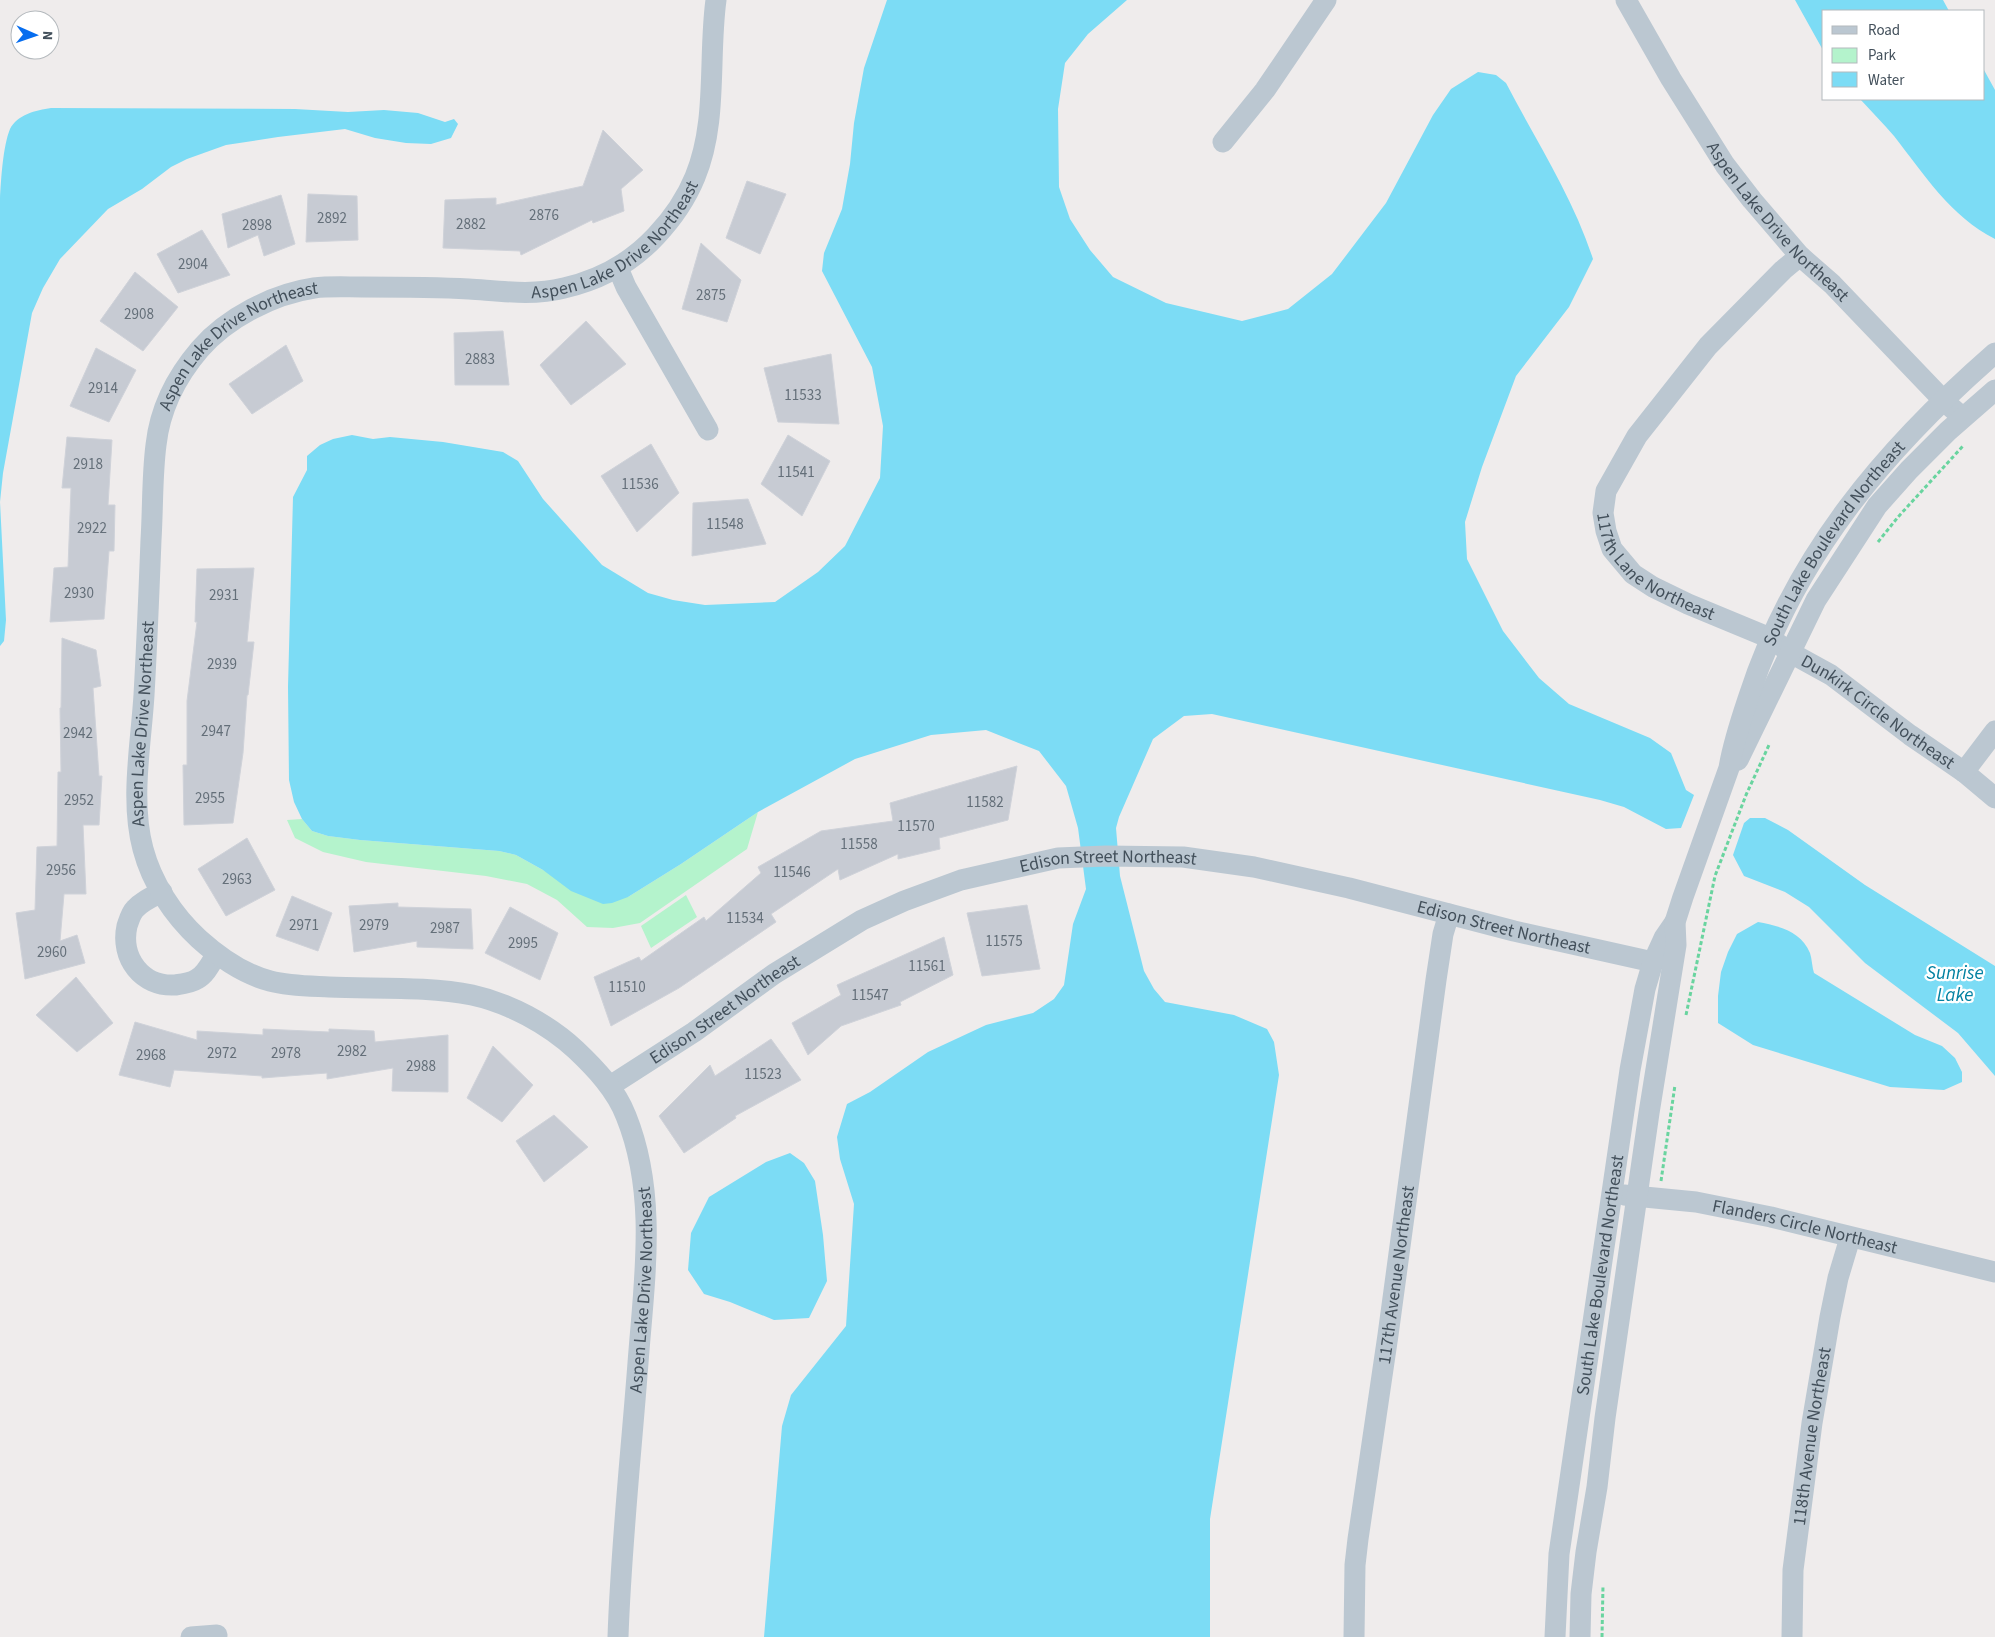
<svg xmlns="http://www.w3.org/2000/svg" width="1995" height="1637" viewBox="0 0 1995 1637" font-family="'Source Sans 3',sans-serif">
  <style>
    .green { fill: #b4f3cc }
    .water { fill: #7cdcf5 }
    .building { fill: #c7cbd3; stroke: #cfd2d9 }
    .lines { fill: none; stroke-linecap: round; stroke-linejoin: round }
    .path { stroke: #69d49f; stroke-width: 3; stroke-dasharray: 4 2.5; stroke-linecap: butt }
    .minor { stroke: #bbc7d1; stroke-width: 21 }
    .labels { text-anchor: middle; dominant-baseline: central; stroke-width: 4.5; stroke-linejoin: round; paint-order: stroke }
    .number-label { font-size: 15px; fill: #646f79 }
    .street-label { font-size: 18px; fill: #43505b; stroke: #fff }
    .water-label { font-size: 19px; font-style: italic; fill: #0281a1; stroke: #fff }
  </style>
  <rect width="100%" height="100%" fill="#efecec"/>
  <g class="green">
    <path d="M758,812L747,849L640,923L613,928L587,927L557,900L527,884L486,876L366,862L323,852L295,838L287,820L302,819L312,831L328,836L360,840L499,851L516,855L543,870L628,897L681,864Z"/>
    <path d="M686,895L697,917L651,948L641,926Z"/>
  </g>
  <g class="water">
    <path d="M887,0H1127L1088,34L1065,63L1058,109L1059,187L1070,219L1090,250L1113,277L1166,303L1242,321L1288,309L1332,274L1386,203L1433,115L1451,89L1478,72L1496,75L1506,83C1536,141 1573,197 1593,259L1569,307L1516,376L1482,467L1465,522L1467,559L1503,631L1539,678L1569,704L1650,738L1671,753L1686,790L1694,795L1681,828L1666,829L1624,807L1600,800L1212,714L1184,716L1153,739L1119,817L1116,828L1120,876L1144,971L1154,989L1165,1002L1234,1015L1267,1029L1274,1042L1279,1075L1210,1519V1637H764L782,1426L791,1395L846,1326L854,1204L840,1159L837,1137L847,1104L870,1092L928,1052L986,1025L1033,1013L1054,999L1064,985L1073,924L1086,889L1078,828L1066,786L1039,751L986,730L931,735L855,759L758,812L681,864L628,897L612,903L603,904L571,891L543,870L516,855L499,851L360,840L328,836L312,831L302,819L294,802L289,780L288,687L293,497L307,470V456L320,445L333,439L352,435L373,439L390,437L443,442L503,452L518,461L543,499L602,565L648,593L673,600L705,605L775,602L818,572L845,546L880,478L883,426L872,367L822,271L824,253L842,209L850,164L854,123L864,68Z"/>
    <path d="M1795,0H1943L1949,11H1824V52Z"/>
    <path d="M1984,70L1995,90V239C1951,217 1923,173 1894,136C1883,123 1871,111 1860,99H1984Z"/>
    <path d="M51,108L295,109L348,112L384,110L418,113L445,122L454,119L458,124L451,138L431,144L406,143L375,138L345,129L278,137L226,145L187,159L171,167L142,189L108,209L60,259L43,288L32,313L3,473L0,502L6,620L4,641L0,646V199C1,180 3,146 10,129C17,115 36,110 51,108Z"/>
    <path d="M1750,818H1765L1788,830L1865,885L1995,966V1076L1958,1033L1865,963L1809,907L1785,892L1744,876L1733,855L1744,823Z"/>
    <path d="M1758,922C1779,926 1801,931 1810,953C1812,959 1812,967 1814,973L1915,1035L1942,1046L1955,1058L1962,1072V1082L1944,1090L1890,1087L1753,1045L1718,1023V996L1721,972L1728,952L1737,934Z"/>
    <path d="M790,1153L804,1163L815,1181L823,1235L827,1281L809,1318L774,1320L730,1302L704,1294L688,1270L691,1233L709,1197L766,1162Z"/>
  </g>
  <g class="building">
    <path d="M603,130L643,170L621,189L624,211L593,223L592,220L521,255L520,251L443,248L445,200L496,198V205L583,186Z"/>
    <path d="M747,181L786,194L760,254L726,238Z"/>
    <path d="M308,194L357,196L358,240L306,242Z"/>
    <path d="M281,195L295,244L264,256L258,235L228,248L222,214Z"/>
    <path d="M202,230L230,275L178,293L157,254Z"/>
    <path d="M701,243L741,280L727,322L682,309Z"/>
    <path d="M135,272L178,307L143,351L100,321Z"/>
    <path d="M586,321L626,364L571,405L540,365Z"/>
    <path d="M503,331L509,385H455L454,333Z"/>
    <path d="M286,345L303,381L252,414L229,384Z"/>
    <path d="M96,348L136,370L109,422L70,406Z"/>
    <path d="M831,354L839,424L778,422L764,368Z"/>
    <path d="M788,435L830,461L802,516L761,484Z"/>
    <path d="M67,437L112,440L108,505H115L114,551H109L104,619L50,622L54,568L68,567L71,488H62Z"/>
    <path d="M651,444L679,493L637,532L601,476Z"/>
    <path d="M748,499L766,544L692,556L693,503Z"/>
    <path d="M254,568L247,642H254L248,695H247L243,753L233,823L184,825L183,765H187V701L197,622H195L197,569Z"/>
    <path d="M62,638L96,650L101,686L93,688L99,776H102L99,825H83L86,894H64L60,941L77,935L85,963L25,979L16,913L35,910L37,847L57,846L58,772H61L60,708H61Z"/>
    <path d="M1017,766L1008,820L939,838L940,849L898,859V854L840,880L838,869L771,914L776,922L679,988L611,1026L594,977L639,957L641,961L704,917L706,921L761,873L758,867L821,831L893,821L890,803Z"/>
    <path d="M247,838L275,890L226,916L198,869Z"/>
    <path d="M292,896L332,913L318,951L276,936Z"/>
    <path d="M398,903V907L471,909L473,949L417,947V941L354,952L349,906Z"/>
    <path d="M1027,905L1040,969L982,976L967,913Z"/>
    <path d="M510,907L558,933L540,980L485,953Z"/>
    <path d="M944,937L953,975L900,1002L901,1005L841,1026L808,1055L792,1023L841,995L837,985Z"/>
    <path d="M76,977L113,1023L77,1052L36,1015Z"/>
    <path d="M135,1022L197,1040V1031L263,1035V1029L329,1032V1029L374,1031L375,1042L448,1035V1092L392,1091L393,1068L327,1079V1073L262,1078V1076L174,1070L170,1087L119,1075Z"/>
    <path d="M771,1039L801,1080L735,1116L736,1118L684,1153L659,1116L710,1065L715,1076Z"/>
    <path d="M493,1046L533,1085L502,1122L467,1098Z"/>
    <path d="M554,1115L588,1147L544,1182L516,1141Z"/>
  </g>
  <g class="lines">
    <g class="path">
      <path d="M1878,542L1898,517L1963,446"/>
      <path d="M1686,1015L1715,876L1746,795L1769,745"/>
      <path d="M1661,1181L1675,1085"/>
      <path d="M1602,1637L1603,1585"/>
    </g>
    <g class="minor">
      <path id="s1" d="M1626,0L1671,79L1725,165L1752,200L1800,256L1832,284L1943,400L1962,417"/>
      <path d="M1223,142L1265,90L1326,0"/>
      <path id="s2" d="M1800,256L1783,270L1708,346L1637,436L1606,491L1603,513L1606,531L1612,549L1633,574L1653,587L1688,604L1770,638L1791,653L1831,675L1910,735L1964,772L1995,798"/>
      <path d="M618,268L626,287L708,430"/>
      <path d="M1738,760L1816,600L1877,506L1909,470L1948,431L1995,390"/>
      <path d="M1964,772L1995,731"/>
      <path d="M162,892C152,897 142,901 135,909C131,913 129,920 127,926C120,958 142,987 175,985C182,984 191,983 197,979C206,974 211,963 216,955"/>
      <path id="s3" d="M610,1086L694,1032L774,974L862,920L904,901L961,880L1058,858L1106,856L1183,857L1254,867L1349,888L1514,931L1653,962"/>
      <path id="s4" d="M1624,1195L1696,1202L1771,1217L1995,1272"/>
      <path d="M191,1637L217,1635"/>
      <path id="s5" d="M618,1637C621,1546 631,1455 638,1363C644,1281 658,1195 626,1116C616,1090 596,1069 576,1050C548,1024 509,1003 472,995C429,986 373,989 329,987C309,986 289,986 270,981C243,974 219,957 199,939C173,915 152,883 143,849C130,801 141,744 144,695C147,643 149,591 151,540C153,508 152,476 156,445C160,408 176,377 200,349C227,318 273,294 314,288C329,286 346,287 362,287C397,287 433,287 469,289C500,291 533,296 564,288C599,280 631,263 656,236C672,219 686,199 695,177C718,122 708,58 716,0"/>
      <path id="s6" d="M1354,1637L1355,1565L1358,1539L1388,1335L1436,980L1443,934L1449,914"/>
      <path id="s7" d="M1555,1637L1559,1554L1630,1070L1645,989L1653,962L1664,938L1675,922"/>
      <path id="s8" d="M1580,1637L1581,1594L1586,1552L1597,1487L1605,1418L1649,1113L1676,945L1675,922L1683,897L1729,768C1733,743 1741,720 1749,696C1795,555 1885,449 1995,353"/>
      <path id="s9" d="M1792,1637L1793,1570L1812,1423L1830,1317L1838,1278L1850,1238"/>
    </g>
  </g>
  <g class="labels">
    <g class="number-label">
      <text x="544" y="215">2876</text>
      <text x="332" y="218">2892</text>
      <text x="471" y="224">2882</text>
      <text x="257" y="225">2898</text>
      <text x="193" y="264">2904</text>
      <text x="711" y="295">2875</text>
      <text x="139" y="314">2908</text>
      <text x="480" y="359">2883</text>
      <text x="103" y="388">2914</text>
      <text x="803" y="395">11533</text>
      <text x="88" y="464">2918</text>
      <text x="796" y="472">11541</text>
      <text x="640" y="484">11536</text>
      <text x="725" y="524">11548</text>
      <text x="92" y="528">2922</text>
      <text x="79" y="593">2930</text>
      <text x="224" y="595">2931</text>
      <text x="222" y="664">2939</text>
      <text x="216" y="731">2947</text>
      <text x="78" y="733">2942</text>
      <text x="210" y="798">2955</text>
      <text x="79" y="800">2952</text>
      <text x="985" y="802">11582</text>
      <text x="916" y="826">11570</text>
      <text x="859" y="844">11558</text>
      <text x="61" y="870">2956</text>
      <text x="792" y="872">11546</text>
      <text x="237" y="879">2963</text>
      <text x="745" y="918">11534</text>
      <text x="304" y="925">2971</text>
      <text x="374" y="925">2979</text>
      <text x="445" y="928">2987</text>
      <text x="1004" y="941">11575</text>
      <text x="523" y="943">2995</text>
      <text x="52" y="952">2960</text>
      <text x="927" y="966">11561</text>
      <text x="627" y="987">11510</text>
      <text x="870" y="995">11547</text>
      <text x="352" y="1051">2982</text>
      <text x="222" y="1053">2972</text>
      <text x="286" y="1053">2978</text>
      <text x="151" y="1055">2968</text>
      <text x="421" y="1066">2988</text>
      <text x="763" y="1074">11523</text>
    </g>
    <g class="street-label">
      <text stroke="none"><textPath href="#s1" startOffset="270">Aspen Lake Drive Northeast</textPath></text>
      <text stroke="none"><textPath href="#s5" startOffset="2085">Aspen Lake Drive Northeast</textPath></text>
      <text stroke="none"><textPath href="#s5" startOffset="1665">Aspen Lake Drive Northeast</textPath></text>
      <text stroke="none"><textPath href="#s8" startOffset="1136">South Lake Boulevard Northeast</textPath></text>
      <text stroke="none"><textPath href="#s2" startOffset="409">117th Lane Northeast</textPath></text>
      <text stroke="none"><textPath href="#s2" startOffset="681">Dunkirk Circle Northeast</textPath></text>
      <text stroke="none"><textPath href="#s5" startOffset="1246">Aspen Lake Drive Northeast</textPath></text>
      <text stroke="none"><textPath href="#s3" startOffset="558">Edison Street Northeast</textPath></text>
      <text stroke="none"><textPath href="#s3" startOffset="962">Edison Street Northeast</textPath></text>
      <text stroke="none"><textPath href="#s3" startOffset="138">Edison Street Northeast</textPath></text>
      <text stroke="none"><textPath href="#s4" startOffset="184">Flanders Circle Northeast</textPath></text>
      <text stroke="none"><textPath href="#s6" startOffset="365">117th Avenue Northeast</textPath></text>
      <text stroke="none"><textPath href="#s7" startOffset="365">South Lake Boulevard Northeast</textPath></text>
      <text stroke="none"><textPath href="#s5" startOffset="348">Aspen Lake Drive Northeast</textPath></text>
      <text stroke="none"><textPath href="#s9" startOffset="202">118th Avenue Northeast</textPath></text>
    </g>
    <g class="water-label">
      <text x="1955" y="973">Sunrise<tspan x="1955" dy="22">Lake</tspan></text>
    </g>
  </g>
  <rect x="1822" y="10" width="162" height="90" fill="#ffffff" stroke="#b4b9bd"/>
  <rect x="1832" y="26" width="25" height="8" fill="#bbc7d1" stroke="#b4b9bd"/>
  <text x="1868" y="35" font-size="15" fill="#43505b">Road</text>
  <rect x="1832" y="48" width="25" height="15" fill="#b4f3cc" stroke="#b4b9bd"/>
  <text x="1868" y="60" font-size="15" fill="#43505b">Park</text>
  <rect x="1832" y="72" width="25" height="15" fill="#7cdcf5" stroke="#b4b9bd"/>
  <text x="1868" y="85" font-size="15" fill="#43505b">Water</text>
  <g transform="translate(35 35) rotate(92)"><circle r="24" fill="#ffffff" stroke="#b4b9bd"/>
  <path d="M0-4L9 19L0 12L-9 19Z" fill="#066def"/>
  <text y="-8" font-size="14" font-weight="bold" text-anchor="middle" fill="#43505b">N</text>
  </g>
</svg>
